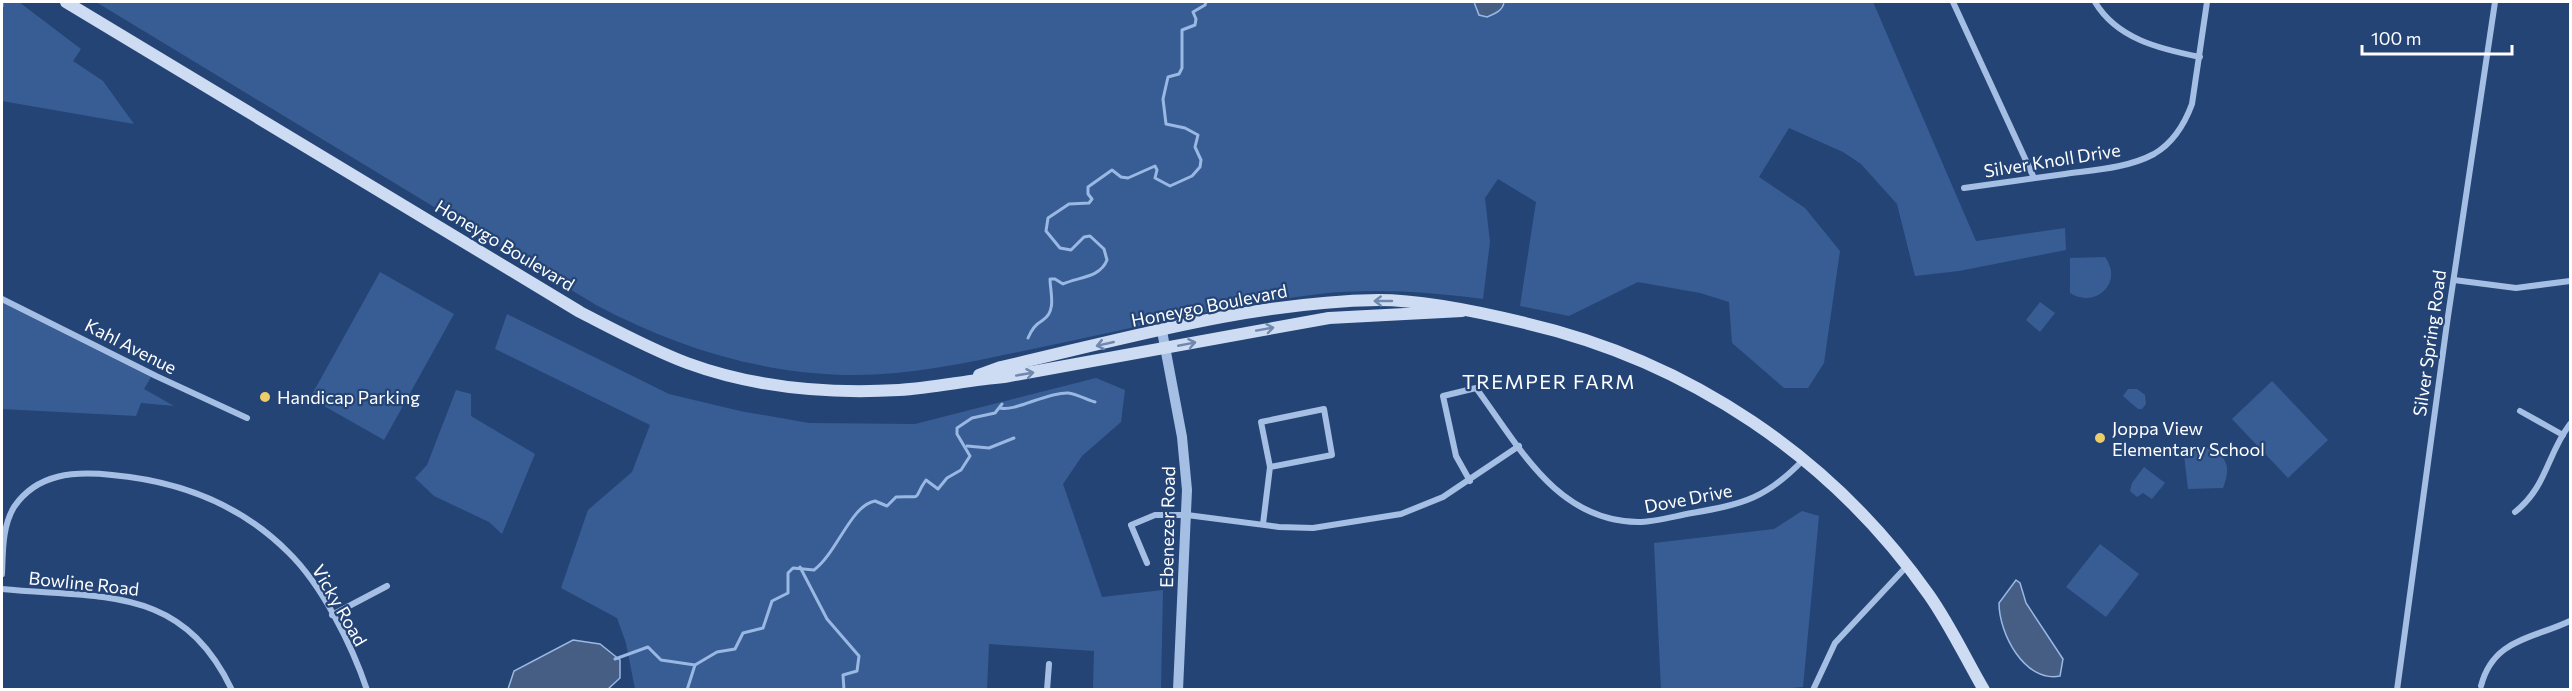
<svg xmlns="http://www.w3.org/2000/svg" width="2572" height="691" viewBox="0 0 2572 691" font-family="Commissioner,sans-serif">
  <style>
    .green { fill: #385d94 }
    .water { fill: #465e83; stroke: #99b8e3; stroke-width: 1.5 }
    .lines { fill: none; stroke-linecap: round; stroke-linejoin: round }
    .stream { stroke: #99b8e3; stroke-width: 3 }
    .minor { stroke: #a5bee3; stroke-width: 6 }
    .tertiary { stroke: #a5bee3; stroke-width: 10 }
    .secondary { stroke: #cedcf3; stroke-width: 12 }
    .oneway { stroke: #7088ae }
    .poi-dot { fill: #eccd6a; stroke: #244476; stroke-width: 2 }
    .labels { text-anchor: middle; dominant-baseline: central; stroke-width: 4.5; stroke-linejoin: round; paint-order: stroke }
    .street-label { font-size: 18px; fill: #fff; stroke: #244476 }
    .poi-label { font-size: 18px; fill: #fff; stroke: #244476; text-anchor: start }
    .neighbourhood-label { font-size: 20px; letter-spacing: 1.5px; fill: #fff; stroke: #244476 }
  </style>
  <rect width="100%" height="100%" fill="#244476"/>
  <g class="green">
    <path d="M2,2H19L81,49L73,61L103,81L134,124L2,101Z"/>
    <path d="M96,2H1474L1479,15L1503,5L1504,2H1873L1976,241L2065,228L2066,250L1959,271L1915,276L1897,204L1861,164L1843,152L1789,128L1759,177L1805,208L1840,251L1824,363L1808,388H1784L1732,343L1729,302L1700,293L1638,282L1569,316L1520,306L1536,202L1498,179L1485,198L1490,242L1483,299C1429,292 1373,288 1319,294C1226,305 1134,328 1042,347C978,360 914,376 848,375C757,373 676,347 596,305Z"/>
    <path d="M2105,257C2124,283 2095,309 2070,293V258Z"/>
    <path d="M380,272L454,314L384,440L310,398Z"/>
    <path d="M2,302L151,377L144,389L174,406L141,403L136,416L2,409Z"/>
    <path d="M2040,302L2055,313L2040,332L2026,320Z"/>
    <path d="M507,314L669,394L740,411L809,423L915,424L1096,378L1125,390L1121,422L1082,456L1063,484L1102,597L1163,590L1161,689H1093L1094,651L989,644L987,689H635L626,643L617,618L561,588L588,510L632,472L650,425L495,349Z"/>
    <path d="M2272,381L2328,440L2288,478L2232,419Z"/>
    <path d="M2128,389H2137L2145,395L2146,404L2142,409H2138L2123,396Z"/>
    <path d="M456,390L471,394V416L535,454L502,534L489,522L434,496L415,478L427,465Z"/>
    <path d="M2207,448C2228,456 2231,467 2223,488L2188,489L2184,455L2195,449Z"/>
    <path d="M2144,467L2165,483L2152,499L2143,493L2137,497L2130,491L2132,483Z"/>
    <path d="M1802,511L1819,516L1803,687L1770,690L1661,689L1654,543L1774,529Z"/>
    <path d="M2100,544L2139,574L2106,617L2066,587Z"/>
  </g>
  <g class="water">
    <path d="M1474,2H1504C1503,11 1494,14 1487,17L1479,15Z"/>
    <path d="M2016,580L2020,583L2026,603L2063,659L2060,676C2025,683 1999,634 1999,603Z"/>
    <path d="M573,640L600,644L620,660V678L608,689H508L514,671Z"/>
  </g>
  <g class="lines">
    <g class="stream">
      <path d="M2,6V4"/>
      <path d="M1028,338C1032,329 1035,325 1043,320C1057,311 1050,291 1050,279H1055L1063,284C1078,277 1100,278 1107,260L1104,249L1090,236L1084,237L1071,250L1060,248L1046,231L1048,218L1069,204L1089,203L1092,199L1088,194V187L1112,170L1121,177L1128,178L1155,166L1157,170L1155,178L1170,186L1192,176L1200,167L1201,160L1195,147L1198,135L1185,128L1166,124L1163,99L1168,77L1179,74L1182,68V30L1195,25L1196,19L1193,12L1205,5L1206,2"/>
      <path d="M1000,408C1015,412 1047,392 1068,393C1077,394 1087,400 1095,402"/>
      <path d="M967,446L989,448L1014,438"/>
      <path d="M800,567L827,619L859,656L857,671L843,675L844,690"/>
      <path d="M615,659L648,647L661,660L695,665L717,652L735,649L743,633L763,628L772,601L788,593V573L793,568L814,570C837,553 851,505 875,501L887,506L896,497C926,496 911,501 926,480L938,489L947,478L961,470L970,456L957,434V428L972,418L995,413L1002,404"/>
      <path d="M687,690L695,665"/>
    </g>
    <g class="minor">
      <path d="M1953,2L2034,178"/>
      <path d="M2095,2C2117,39 2160,49 2200,57"/>
      <path d="M1964,188C1998,183 2031,179 2065,174C2094,170 2128,168 2154,154C2173,143 2185,123 2192,104L2207,2"/>
      <path d="M2454,280L2516,288L2570,281"/>
      <path d="M2,299L156,376L247,418"/>
      <path d="M2520,411L2563,435"/>
      <path d="M1470,481L1456,456L1443,396L1476,388C1519,446 1556,521 1638,522C1655,522 1675,516 1692,513C1744,504 1767,498 1804,459"/>
      <path d="M2515,512C2547,487 2547,454 2570,424"/>
      <path d="M1263,524L1270,467L1261,422L1324,409L1332,455L1270,467"/>
      <path d="M1147,563L1131,525L1155,515H1187L1279,527L1313,528L1401,514L1443,497L1519,446"/>
      <path d="M2,574C3,552 2,527 14,507C37,473 75,471 112,475C179,481 240,504 288,552C322,585 352,645 367,690"/>
      <path d="M2,589C103,599 181,584 232,690"/>
      <path d="M332,615L387,586"/>
      <path d="M2481,686C2493,639 2532,639 2570,621"/>
      <path d="M1047,690L1049,664"/>
      <path d="M1813,690L1835,643L1907,566"/>
      <path d="M2397,690L2447,323L2495,2"/>
    </g>
    <path class="tertiary" d="M1162,331L1182,437L1187,490L1178,690"/>
    <g class="secondary">
      <path d="M66,2L580,312C615,330 650,349 687,363C755,388 828,394 899,390C934,388 968,380 1004,377L1329,318L1462,311"/>
      <path d="M979,375L1001,367C1124,339 1251,302 1378,300C1425,300 1480,312 1525,323C1689,361 1832,457 1929,595C1950,625 1966,659 1984,690"/>
    </g>
  </g>
  <defs><path id="oneway-shaft" d="M-6 0H5M1.5-3L5.5 0L1.5 3" fill="none" stroke-width="1.6" stroke-linecap="round" stroke-linejoin="round" transform="scale(1.5)"/></defs>
  <g class="oneway">
    <use href="#oneway-shaft" transform="translate(1383 301) rotate(-180)"/>
    <use href="#oneway-shaft" transform="translate(1265 329) rotate(-10)"/>
    <use href="#oneway-shaft" transform="translate(1105 344) rotate(167)"/>
    <use href="#oneway-shaft" transform="translate(1187 344) rotate(-11)"/>
    <use href="#oneway-shaft" transform="translate(1025 374) rotate(-10)"/>
  </g>
  <g class="poi-dot">
    <circle cx="265" cy="397" r="6"/>
    <circle cx="2100" cy="438" r="6"/>
  </g>
  <g class="labels">
    <g class="street-label">
      <text transform="translate(2052 160) rotate(-9)">Silver Knoll Drive</text>
      <text transform="translate(505 245) rotate(31)">Honeygo Boulevard</text>
      <text transform="translate(1209 305) rotate(-11)">Honeygo Boulevard</text>
      <text transform="translate(2429 343) rotate(-82)">Silver Spring Road</text>
      <text transform="translate(131 346) rotate(27)">Kahl Avenue</text>
      <text transform="translate(1688 498) rotate(-11)">Dove Drive</text>
      <text transform="translate(1167 527) rotate(-89)">Ebenezer Road</text>
      <text transform="translate(84 583) rotate(6)">Bowline Road</text>
      <text transform="translate(340 605) rotate(60)">Vicky Road</text>
    </g>
    <g class="poi-label">
      <text x="277" y="397">Handicap Parking</text>
      <text x="2112" y="428">Joppa View<tspan x="2112" dy="21">Elementary School</tspan></text>
    </g>
    <g class="neighbourhood-label">
      <text x="1549" y="381">TREMPER FARM</text>
    </g>
  </g>
  <rect width="2572" height="691" fill="none" stroke="#ffffff" stroke-width="6"/>
  <path d="M2362 45v9h150v-9" fill="none" stroke="#ffffff" stroke-width="3"/>
  <text x="2371" y="45" font-size="18" fill="#ffffff" stroke="#244476" stroke-width="4.5" paint-order="stroke">100 m</text>
</svg>
